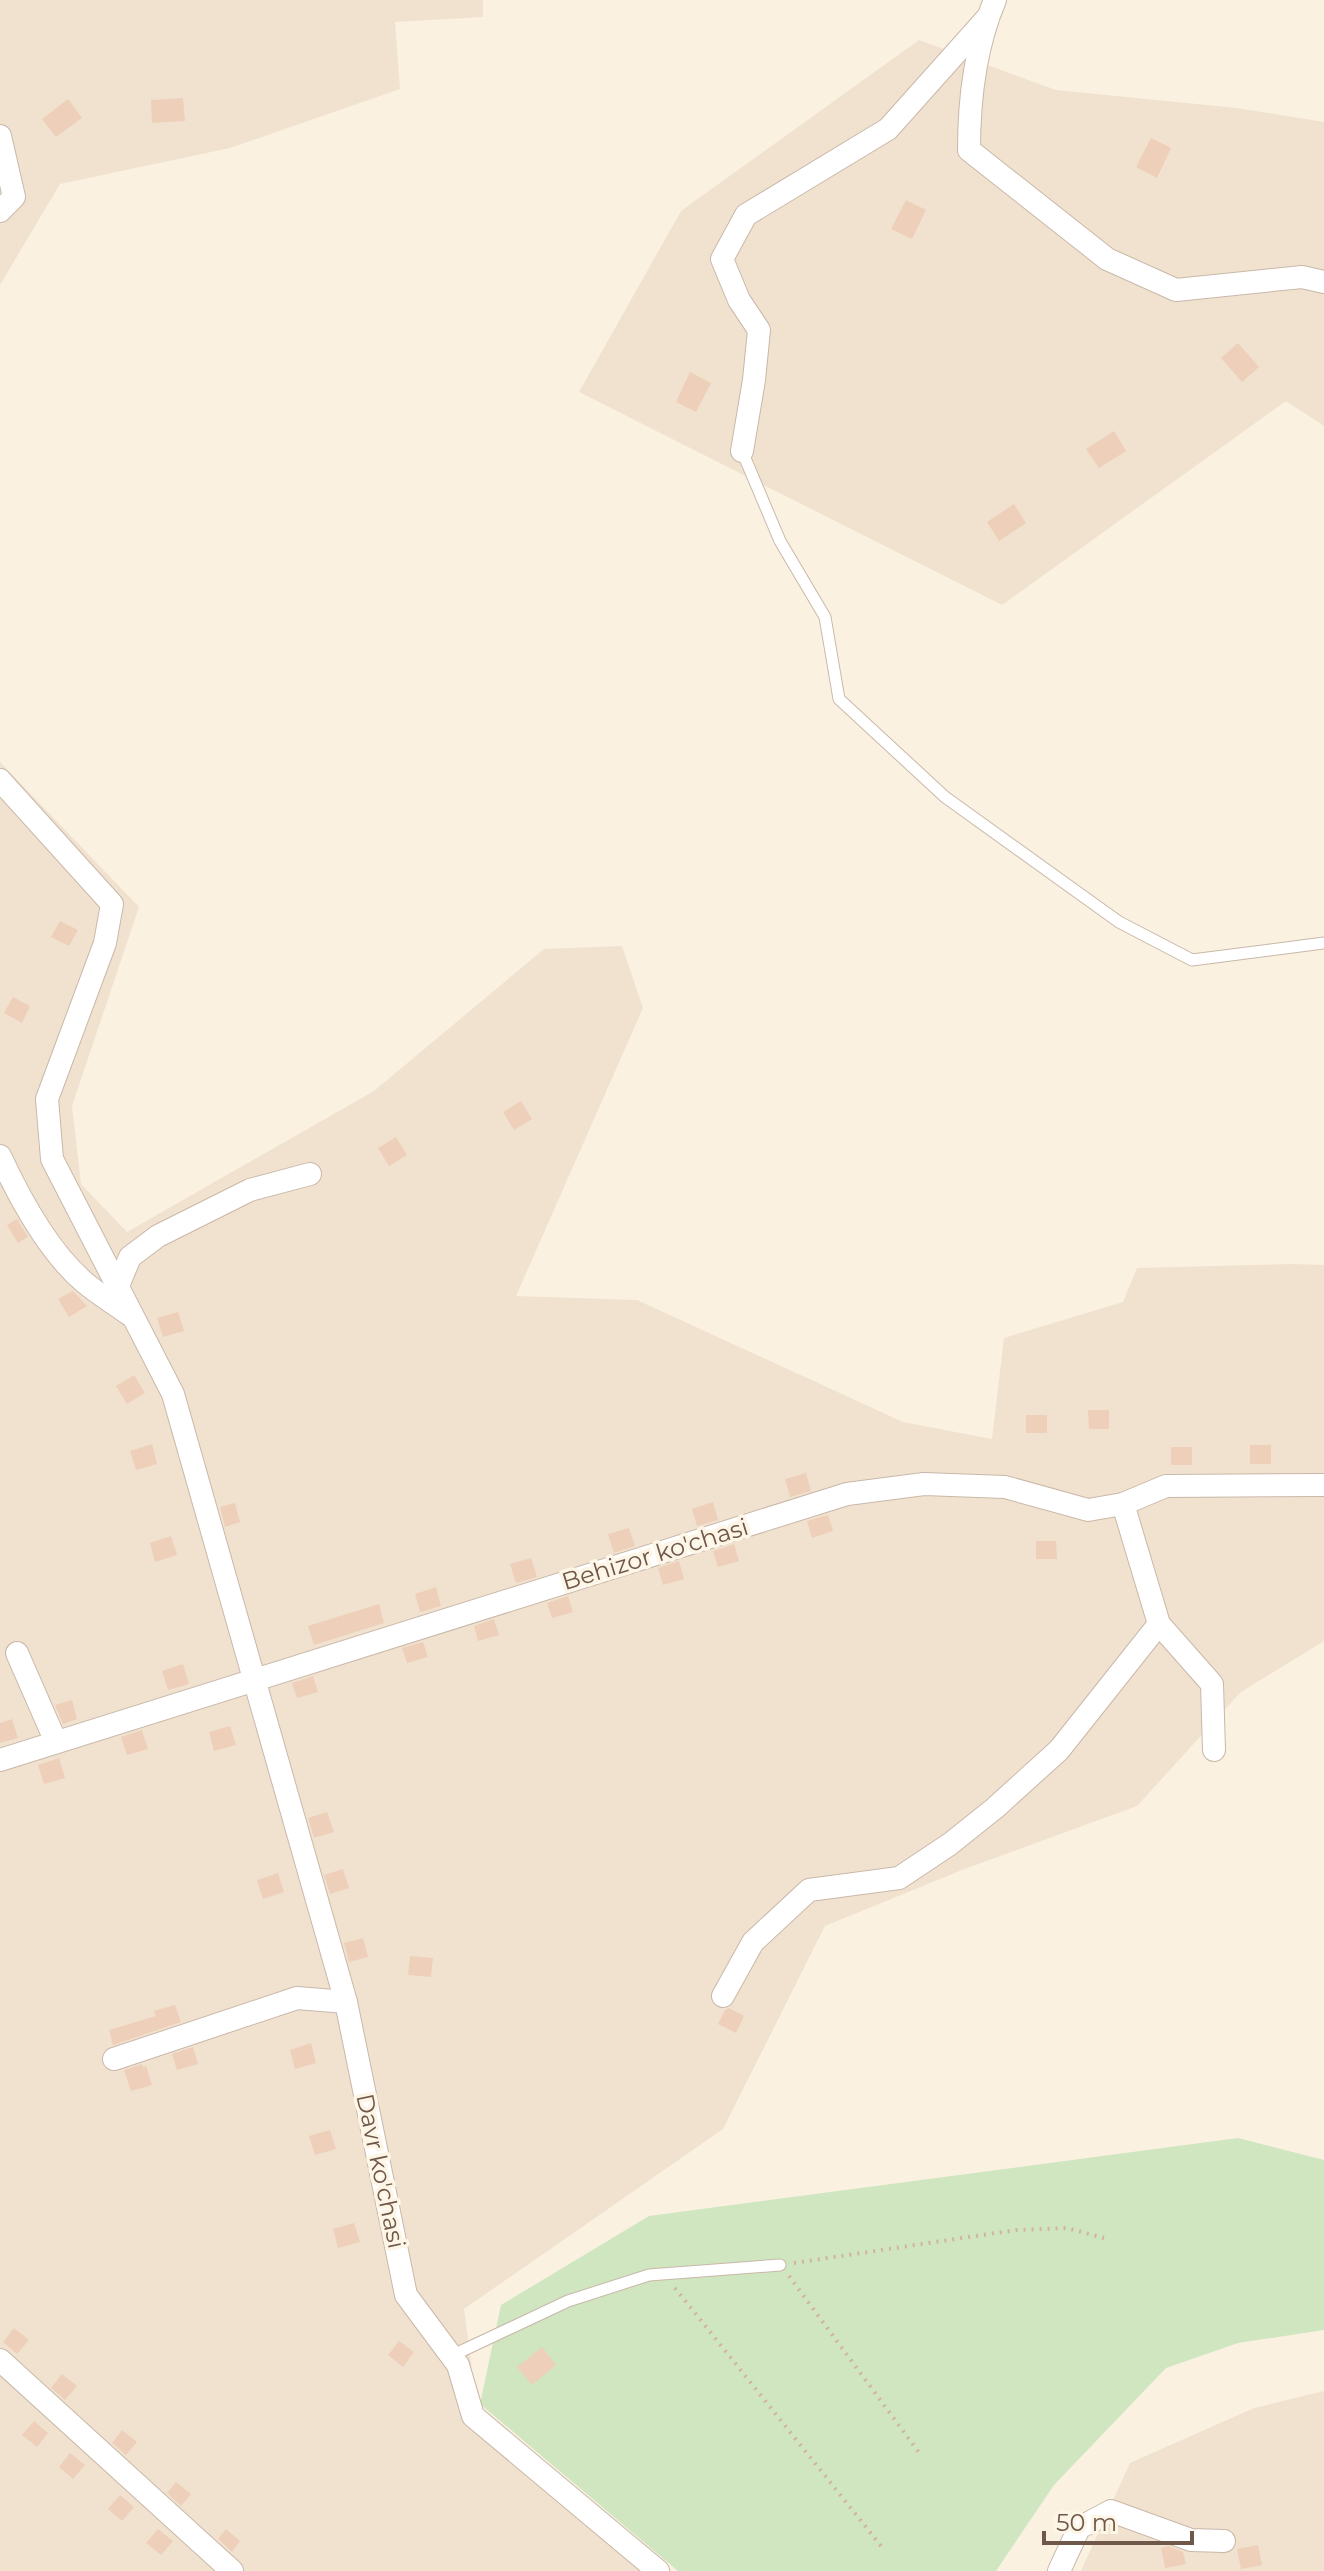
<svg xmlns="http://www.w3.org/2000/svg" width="1324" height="2571" viewBox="0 0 1324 2571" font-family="Montserrat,sans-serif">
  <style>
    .residential { fill: #f1e2d0 }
    .green { fill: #cfe6c1 }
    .building { fill: #edcfba }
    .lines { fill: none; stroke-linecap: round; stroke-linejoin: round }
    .lane-casing { stroke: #c9b8a9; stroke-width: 13 }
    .street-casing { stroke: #c9b8a9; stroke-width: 24 }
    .path { stroke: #d1b39e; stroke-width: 4; stroke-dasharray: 2 6; stroke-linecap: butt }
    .lane { stroke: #fff; stroke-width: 11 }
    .street { stroke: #fff; stroke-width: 22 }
    .labels { text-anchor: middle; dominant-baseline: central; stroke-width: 7; stroke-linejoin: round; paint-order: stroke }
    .street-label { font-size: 24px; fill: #6f584a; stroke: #fdf5e6 }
  </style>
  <rect width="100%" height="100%" fill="#faf1e1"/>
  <g class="residential">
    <path d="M0,0H483V17L395,22L400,89L230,148L60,184L0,285Z"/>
    <path d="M919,40L1056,90L1237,108L1324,122V426L1286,401L1002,605L579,392L681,211Z"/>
    <path d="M0,762L139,907L72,1106L81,1184L127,1232L374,1091L544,949L622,946L643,1008L516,1296L637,1300L903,1422L992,1439L1004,1338L1123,1302L1137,1268L1293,1264L1324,1265V1641L1241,1692L1137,1806L962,1870L825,1926L723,2129L464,2309L477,2408L672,2571H0Z"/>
    <path d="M1324,2391V2571H1081L1130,2463L1254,2408Z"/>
  </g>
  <path class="green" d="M1238,2138L1324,2160V2330L1238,2343L1166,2368L1054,2485L996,2571H678L480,2404L501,2305L649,2216Z"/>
  <g class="building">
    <path d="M183,98L185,121L152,123L151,100Z"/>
    <path d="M68,99L82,118L56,137L42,119Z"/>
    <path d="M1151,138L1171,148L1157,178L1136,167Z"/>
    <path d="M906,200L926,210L912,239L891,229Z"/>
    <path d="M1238,343L1259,367L1242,382L1221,358Z"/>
    <path d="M690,372L711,383L696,412L676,402Z"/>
    <path d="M1114,431L1126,451L1099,468L1086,449Z"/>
    <path d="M1014,504L1026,523L999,541L987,522Z"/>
    <path d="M60,921L78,930L69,946L51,937Z"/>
    <path d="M13,997L30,1006L22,1023L4,1013Z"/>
    <path d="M521,1101L532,1119L514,1130L503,1112Z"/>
    <path d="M396,1137L407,1155L389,1166L378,1148Z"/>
    <path d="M17,1219L28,1237L18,1243L7,1225Z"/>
    <path d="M73,1291L87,1306L69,1317L58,1299Z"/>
    <path d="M178,1312L184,1331L163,1337L157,1318Z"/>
    <path d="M134,1375L145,1393L127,1404L116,1386Z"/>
    <path d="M1088,1410H1109V1429H1089Z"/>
    <rect x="1026" y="1415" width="21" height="18"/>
    <path d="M152,1444L157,1464L136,1470L130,1451Z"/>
    <rect x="1250" y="1445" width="21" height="19"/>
    <rect x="1171" y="1447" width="21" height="18"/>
    <path d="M806,1473L811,1491L790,1497L785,1479Z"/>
    <path d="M713,1502L718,1520L697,1526L692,1509Z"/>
    <path d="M235,1503L240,1522L225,1527L220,1507Z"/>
    <path d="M828,1515L833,1531L812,1538L807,1521Z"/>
    <path d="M629,1528L635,1546L614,1553L608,1534Z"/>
    <path d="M171,1536L177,1555L155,1562L150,1543Z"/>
    <path d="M1036,1541H1056L1057,1559H1036Z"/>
    <path d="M734,1544L739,1561L718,1567L713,1551Z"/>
    <path d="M531,1558L537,1577L516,1583L510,1564Z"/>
    <path d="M679,1561L684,1579L663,1585L658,1568Z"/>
    <path d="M436,1587L441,1606L420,1612L415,1594Z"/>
    <path d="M568,1596L573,1612L552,1618L547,1603Z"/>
    <path d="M379,1604L384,1623L314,1645L308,1626Z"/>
    <path d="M494,1619L499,1635L478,1641L474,1626Z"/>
    <path d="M423,1642L428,1657L407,1663L402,1648Z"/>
    <path d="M183,1664L189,1684L168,1690L162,1671Z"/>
    <path d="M313,1676L318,1692L297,1698L292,1683Z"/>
    <path d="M72,1700L77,1719L63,1724L55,1705Z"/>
    <path d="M12,1719L18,1738L0,1743V1723Z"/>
    <path d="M230,1726L236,1745L214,1751L209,1732Z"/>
    <path d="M142,1730L148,1749L127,1755L121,1737Z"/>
    <path d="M59,1758L65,1778L44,1784L38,1765Z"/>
    <path d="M327,1812L334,1832L314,1838L308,1818Z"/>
    <path d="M343,1869L349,1888L330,1894L324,1875Z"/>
    <path d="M278,1873L284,1892L263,1899L257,1880Z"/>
    <path d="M363,1938L368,1957L349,1962L344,1943Z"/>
    <path d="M410,1956L433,1958L431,1977L408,1975Z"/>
    <path d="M175,2005L181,2022L113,2045L109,2030L156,2016L154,2011Z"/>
    <path d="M729,2008L744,2016L736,2033L718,2024L725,2010Z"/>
    <path d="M311,2043L316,2063L295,2069L290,2050Z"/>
    <path d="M193,2047L198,2064L177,2070L172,2054Z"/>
    <path d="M142,2064L143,2067L146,2066L152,2085L131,2091L124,2070Z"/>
    <path d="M330,2130L336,2149L315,2155L309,2136Z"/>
    <path d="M354,2223L360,2242L338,2248L333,2229Z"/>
    <path d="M14,2328L29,2340L17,2354L3,2342Z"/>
    <path d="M399,2341L414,2352L403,2367L388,2355Z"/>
    <path d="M542,2347L556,2365L532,2385L517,2367Z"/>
    <path d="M62,2374L77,2386L65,2400L51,2388Z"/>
    <path d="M34,2421L48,2433L37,2447L22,2435Z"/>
    <path d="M122,2430L137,2442L126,2455L112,2443Z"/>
    <path d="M70,2453L85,2465L73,2479L59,2467Z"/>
    <path d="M176,2482L191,2494L181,2506L167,2493Z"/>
    <path d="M120,2495L134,2507L122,2521L108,2509Z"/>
    <path d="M158,2529L173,2541L161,2555L146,2543Z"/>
    <path d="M226,2529L240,2541L232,2552L218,2539Z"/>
    <path d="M1258,2545L1262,2565L1241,2569L1237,2549Z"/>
    <path d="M1168,2546L1183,2552L1186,2564L1165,2568L1161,2548Z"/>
  </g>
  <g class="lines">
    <defs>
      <g id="lane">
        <path d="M742,451L780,541L825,617L839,699L945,797L1119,922L1192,960L1324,943"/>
        <path d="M451,2356L568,2301L649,2275L780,2265"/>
      </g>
      <g id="street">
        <path d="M995,0C975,47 969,100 969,150L1107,259L1176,290L1302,277L1324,282"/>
        <path d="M0,136L14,197L0,211"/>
        <path d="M742,451L754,380L759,330L739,300L722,259L746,215L888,129L988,17"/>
        <path d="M0,780L112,904L105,943L47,1099L52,1159L173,1394L346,2002L406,2295L458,2365L473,2416L658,2571"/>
        <path d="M0,1156C19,1197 49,1252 84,1282C98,1294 115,1304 130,1315"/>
        <path d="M118,1286L130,1257L158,1236L250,1190L310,1174"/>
        <path d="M1123,1504L1159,1624L1212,1684L1214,1750"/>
        <path d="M17,1653L56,1742"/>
        <path d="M0,1760L847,1494L924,1484L1005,1487L1088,1510L1123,1504L1166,1486L1324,1485"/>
        <path d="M723,1996L753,1942L809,1890L899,1878L950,1844L995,1808L1059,1750L1159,1624"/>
        <path d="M114,2059L297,1998L346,2002"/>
        <path d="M0,2360L232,2571"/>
        <path d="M1059,2571L1079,2528L1111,2511L1191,2540L1224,2541"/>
      </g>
    </defs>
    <use href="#lane" class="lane-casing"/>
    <use href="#street" class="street-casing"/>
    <g class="path">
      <path d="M794,2263L1016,2230L1067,2228L1104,2238"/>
      <path d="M789,2276L920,2454"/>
      <path d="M675,2288L881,2546"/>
    </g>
    <use href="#lane" class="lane"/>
    <use href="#street" class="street"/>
  </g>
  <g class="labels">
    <g class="street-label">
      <text transform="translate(655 1554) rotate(-17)">Behizor ko'chasi</text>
      <text transform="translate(381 2171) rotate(78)">Davr ko'chasi</text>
    </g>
  </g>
  <path d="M1044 2531v12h148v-12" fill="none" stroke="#6f584a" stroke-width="4"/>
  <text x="1056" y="2531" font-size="24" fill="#6f584a" stroke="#fdf5e6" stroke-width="6" paint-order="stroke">50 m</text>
</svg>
